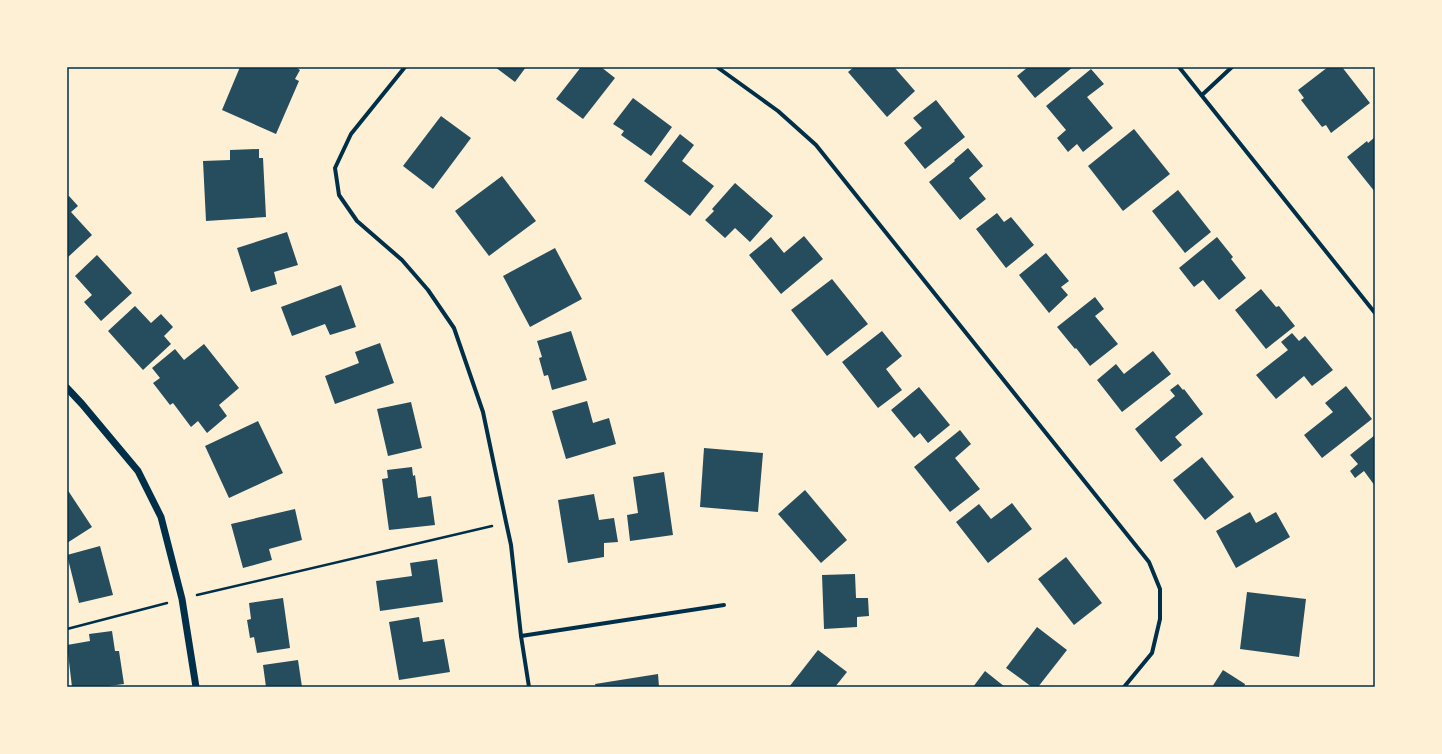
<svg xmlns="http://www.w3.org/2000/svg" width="1442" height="754" viewBox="0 0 1442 754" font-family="'Archivo Narrow',sans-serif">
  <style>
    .building { fill: #264d5e }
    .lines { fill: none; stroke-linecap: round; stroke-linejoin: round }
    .path { stroke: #003049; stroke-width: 2.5 }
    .minor { stroke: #003049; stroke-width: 4 }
    .tertiary { stroke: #003049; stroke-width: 7 }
    .neatline { fill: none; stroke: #003049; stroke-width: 1.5 }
  </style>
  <rect width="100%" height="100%" fill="#fdf0d5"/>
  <g class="building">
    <path d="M240,67H295L300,70L295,79L299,81L276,134L222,110Z"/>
    <path d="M495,67H526L515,82Z"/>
    <path d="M581,67H601L615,78L583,119L556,99Z"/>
    <path d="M854,67H894L915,91L887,117L848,72Z"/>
    <path d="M1028,67H1073L1035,98L1017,76Z"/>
    <path d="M1328,67H1342L1370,103L1331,133L1326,125L1322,127L1301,100L1304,98L1298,90Z"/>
    <path d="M1091,69L1104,84L1087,97L1113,128L1083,152L1077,144L1068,152L1057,138L1066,130L1046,106Z"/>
    <path d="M633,98L672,127L651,156L621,135L624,131L613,124Z"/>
    <path d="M936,100L965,137L925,169L904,143L922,128L913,118Z"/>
    <path d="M441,116L471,138L433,189L403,166Z"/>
    <path d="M1134,129L1170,174L1123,211L1088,166Z"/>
    <path d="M680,134L694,145L682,161L714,186L690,216L644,181Z"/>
    <path d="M1375,137V192L1347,157L1367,141L1368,143Z"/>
    <path d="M968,148L983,166L969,178L986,199L960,220L929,182L955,161L954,160Z"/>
    <path d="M259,149V158H263L266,217L206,221L203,161L230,160V150Z"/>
    <path d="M502,176L536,221L489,256L455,211Z"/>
    <path d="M735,183L773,216L750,242L735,228L725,238L705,220L714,211L712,209Z"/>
    <path d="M1178,190L1211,232L1185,253L1152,211Z"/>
    <path d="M69,196L78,206L71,212L92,235L67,258V198Z"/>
    <path d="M997,213L1004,222L1011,217L1034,245L1006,268L976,229Z"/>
    <path d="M287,232L298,265L274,272L277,284L251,292L237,248Z"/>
    <path d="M804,236L823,259L781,294L749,255L771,237L784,253Z"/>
    <path d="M1217,237L1233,257L1231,259L1246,278L1219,300L1203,280L1194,287L1179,268Z"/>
    <path d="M555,248L582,299L530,327L503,276Z"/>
    <path d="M1046,253L1069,281L1061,287L1068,295L1049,313L1019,275Z"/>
    <path d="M97,255L132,293L101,321L84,302L92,295L75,276Z"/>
    <path d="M832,279L868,324L827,356L791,310Z"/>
    <path d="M341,285L356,327L330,335L325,324L292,336L281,307Z"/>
    <path d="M1261,289L1276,307L1279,306L1295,326L1266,349L1235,310Z"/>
    <path d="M1095,297L1104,309L1095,316L1118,344L1090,366L1076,348L1075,349L1057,327Z"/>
    <path d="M135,306L151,323L161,314L173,327L164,336L171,344L143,370L108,331Z"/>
    <path d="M571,331L587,380L552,390L548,375L544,376L539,358L542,357L537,341Z"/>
    <path d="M882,331L902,356L886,369L902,390L878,408L842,362Z"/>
    <path d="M1292,333L1299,341L1305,336L1333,370L1312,386L1304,376L1276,399L1256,375L1288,350L1281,342Z"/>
    <path d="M380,343L394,383L335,404L325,376L359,363L355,352Z"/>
    <path d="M204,344L239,388L219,405L227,416L207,433L198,421L191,427L173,403L170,405L153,383L160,378L152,368L175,349L184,360Z"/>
    <path d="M1153,351L1171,374L1122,412L1097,380L1116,364L1124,374Z"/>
    <path d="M1178,384L1183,390L1184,389L1203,414L1175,437L1182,445L1161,462L1135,429L1175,396L1170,390Z"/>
    <path d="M1346,386L1372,419L1322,458L1304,435L1333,412L1325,403Z"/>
    <path d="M919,387L950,425L928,443L920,433L914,438L891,410Z"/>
    <path d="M587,401L593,423L609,418L616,444L566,459L552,411Z"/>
    <path d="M411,402L422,448L388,456L377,409Z"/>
    <path d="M258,421L283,473L229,498L205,446Z"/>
    <path d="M960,430L971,444L955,458L980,489L950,512L914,467Z"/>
    <path d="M1375,435V486L1364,471L1355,478L1350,471L1358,464L1350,455Z"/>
    <path d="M704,448L763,453L758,512L700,507Z"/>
    <path d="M1202,457L1234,497L1205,520L1173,480Z"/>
    <path d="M412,467L413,476L415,475L418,498L431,496L435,525L389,530L382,479L388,478L387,470Z"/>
    <path d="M664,472L673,535L630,541L627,515L638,513L633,477Z"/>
    <path d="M67,489L92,527L67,543Z"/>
    <path d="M805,490L847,540L821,563L778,514Z"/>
    <path d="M594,494L599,520L614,518L618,542L604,543V557L568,563L558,500Z"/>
    <path d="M1012,503L1032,529L988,563L956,522L979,504L991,519Z"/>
    <path d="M295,509L302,540L269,549L272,560L243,568L231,524Z"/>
    <path d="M1250,512L1256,523L1276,512L1290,537L1236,568L1216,531Z"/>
    <path d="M100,546L113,595L79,603L67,555Z"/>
    <path d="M1066,557L1102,603L1074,625L1038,579Z"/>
    <path d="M437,559L443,602L380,611L376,581L412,576L410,563Z"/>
    <path d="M855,574L856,598H868L869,616L857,617V627L824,629L822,575Z"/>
    <path d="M1247,592L1306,599L1299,657L1240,649Z"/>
    <path d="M283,598L290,648L257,653L254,637L250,638L247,620L251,619L249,603Z"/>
    <path d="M419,617L423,642L444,639L450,672L399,680L389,622Z"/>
    <path d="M1037,627L1067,650L1038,687H1032L1006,668Z"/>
    <path d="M112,631L115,651H119L124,684L101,687H72L67,645L90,641L89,634Z"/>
    <path d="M818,650L847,672L835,687H789Z"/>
    <path d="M298,660L302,687H266L263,665Z"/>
    <path d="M1223,670L1245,684L1244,687H1212Z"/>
    <path d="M985,671L1005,687H973Z"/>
    <path d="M658,674L659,687H596L595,684Z"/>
  </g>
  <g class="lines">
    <g class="path">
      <path d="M197,595L492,526"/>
      <path d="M67,629L167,603"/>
    </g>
    <g class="minor">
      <path d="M405,67L351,134L335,168L339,195L357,221L402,260L428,290L454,328L483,412L506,522L511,545L521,636L529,687"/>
      <path d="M717,67L778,111L816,145L1149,562L1160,589V619L1152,653L1124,687"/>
      <path d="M1179,67L1375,313"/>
      <path d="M1202,95L1232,67"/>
      <path d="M521,636L724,605"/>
    </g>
    <path class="tertiary" d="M67,388L82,404L138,471L161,517L182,599L196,687"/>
  </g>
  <rect width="1442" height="754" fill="none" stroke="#fdf0d5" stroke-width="136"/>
  <rect x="68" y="68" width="1306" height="618" class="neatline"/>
</svg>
